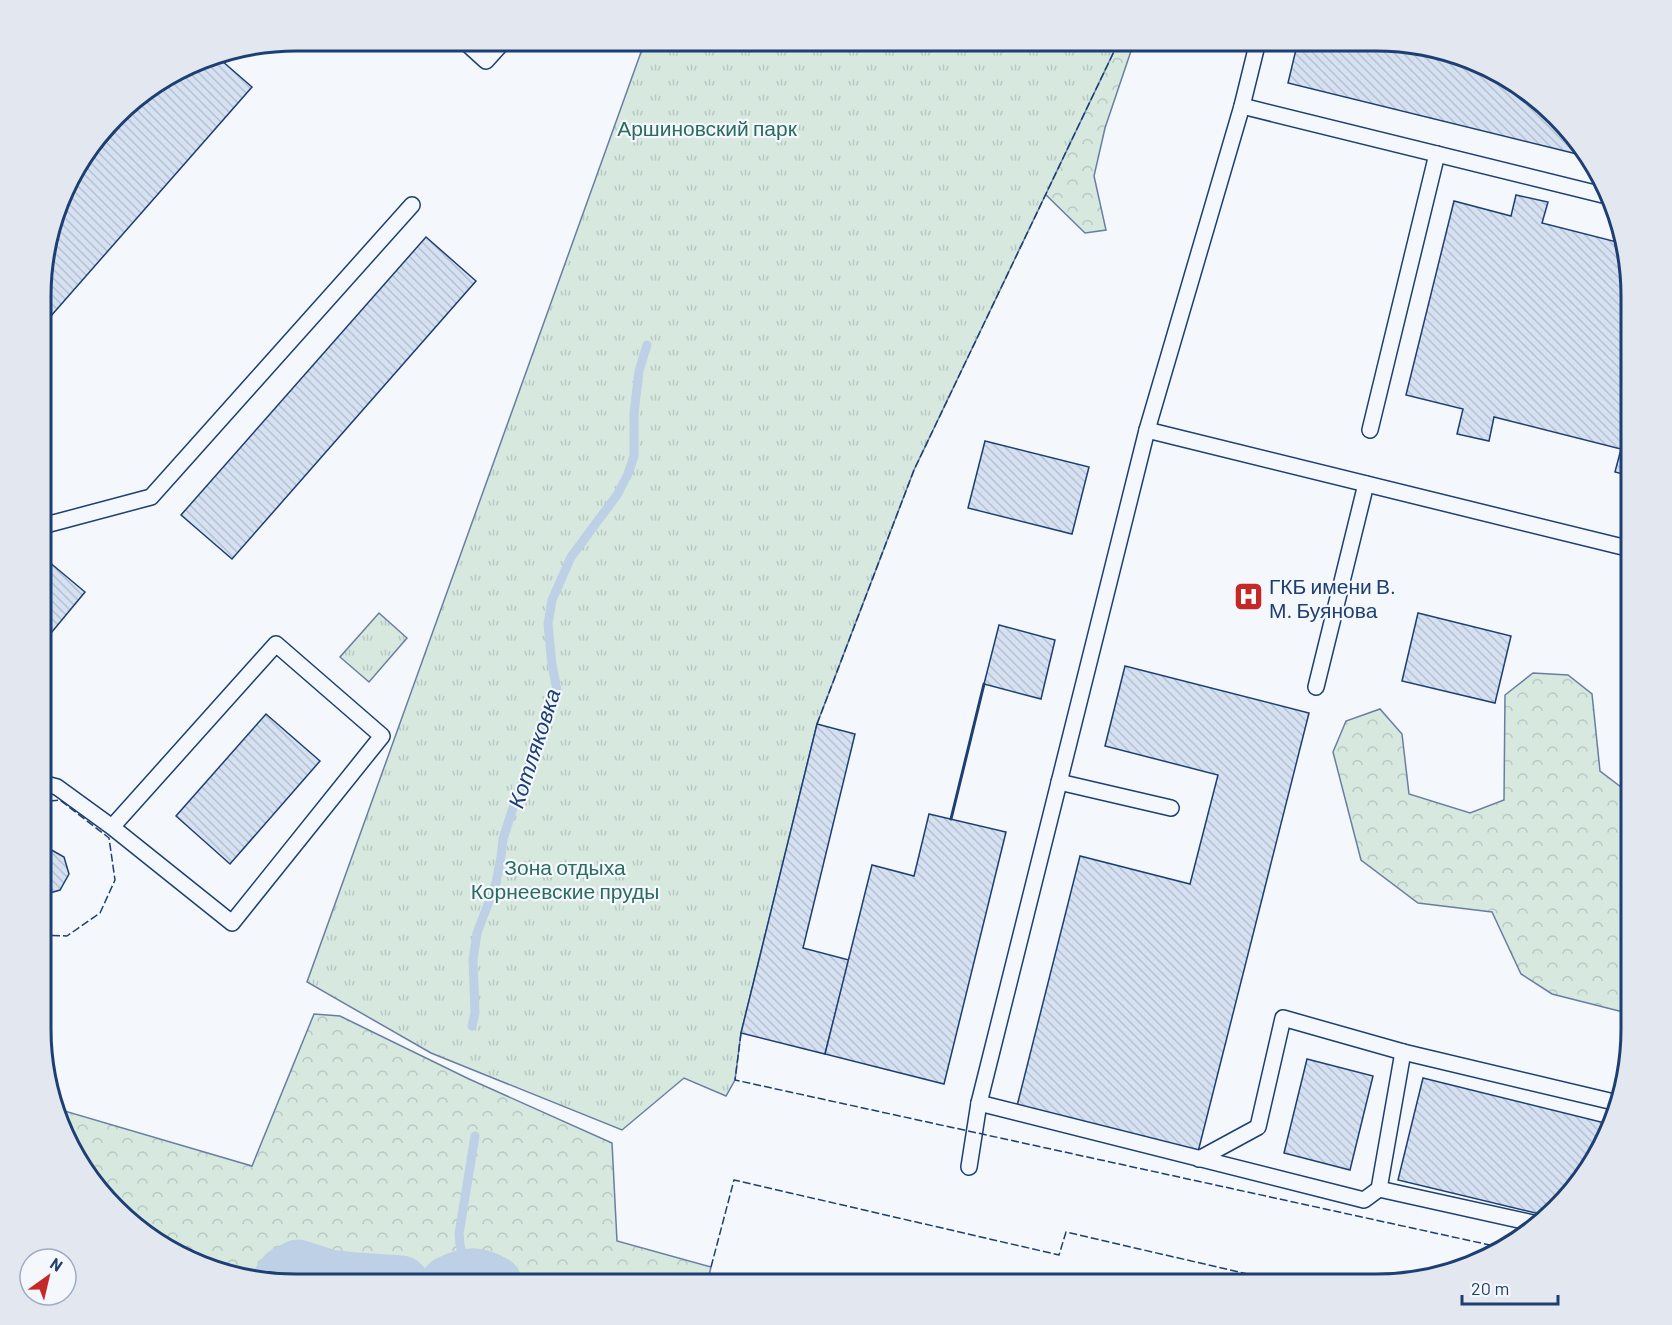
<svg xmlns="http://www.w3.org/2000/svg" width="1672" height="1325" viewBox="0 0 1672 1325" font-family="Barlow,sans-serif">
  <style>
    .forest { fill: url(#forest-crowns); stroke: #687fa3; stroke-width: 1.5 }
    .park { fill: url(#park-tufts); stroke: #687fa3; stroke-width: 1.5 }
    .lines { fill: none; stroke-linecap: round; stroke-linejoin: round }
    .stream { stroke: #bed0e5; stroke-width: 9 }
    .river { stroke: #bed0e5; stroke-width: 57 }
    .building { fill: url(#building-back-hatch); stroke: #1d3f73; stroke-width: 1.5 }
    .lane-casing { stroke: #1d3f73; stroke-width: 18 }
    .lane { stroke: #f4f7fb; stroke-width: 15 }
    .fence { stroke: #1d3f73; stroke-width: 1.5; stroke-dasharray: 8 3; stroke-linecap: butt }
    .wall { stroke: #1d3f73; stroke-width: 3 }
    .labels { text-anchor: middle; dominant-baseline: central; stroke-width: 4.5; stroke-linejoin: round; paint-order: stroke }
    .park-label { font-size: 21px; fill: #2c6c60; stroke: #f4f7fb }
    .poi-label { font-size: 21px; fill: #1d3f73; stroke: #f4f7fb; text-anchor: start }
    .water-label { font-size: 22px; font-style: italic; fill: #1d3f73; stroke: #f4f7fb }
    .rim { fill: none; stroke: #1d3f73; stroke-width: 3 }
  </style>
  <defs>
    <pattern id="forest-crowns" width="20" height="18" patternUnits="userSpaceOnUse" patternTransform="scale(1.5)"><rect width="20" height="18" fill="#d7e8df"/><path d="M2 6a3 3 0 1 1 6 0M12 15a3 3 0 1 1 6 0" fill="none" stroke="#b8c8c3"/></pattern>
    <pattern id="park-tufts" width="24" height="20" patternUnits="userSpaceOnUse" patternTransform="scale(1.5)"><rect width="24" height="20" fill="#d7e8df"/><path d="M3 7l-1-3M5 7V3M7 7l1-3M15 17l-1-3M17 17v-4M19 17l1-3" fill="none" stroke="#b8c8c3"/></pattern>
    <pattern id="building-back-hatch" width="6" height="6" patternUnits="userSpaceOnUse" patternTransform="scale(1.5)"><rect width="6" height="6" fill="#d5e0f0"/><path d="M-1 5l2 2M0 0l6 6M5-1l2 2" fill="none" stroke="#b6c1d1"/></pattern>
  </defs>
  <rect width="100%" height="100%" fill="#f4f7fb"/>
  <g class="forest">
    <path d="M1090,41H1137L1131,51L1105,128L1094,176L1106,230L1085,233L1040,189Z"/>
    <path d="M1533,673L1568,675L1592,694L1600,771L1625,790L1631,789V1014L1552,994L1521,974L1492,912L1418,903L1361,860L1333,752L1346,721L1380,709L1402,734L1409,794L1470,813L1504,800L1505,695Z"/>
    <path d="M314,1014L340,1016L469,1079L612,1143L617,1241L711,1267L707,1284H279L198,1265L127,1221L67,1143L58,1109L252,1166Z"/>
  </g>
  <g class="park">
    <path d="M645,41H1119L914,470L817,724L741,1033L735,1080L726,1096L684,1078L622,1130L431,1053L307,982Z"/>
    <path d="M379,613L407,638L369,682L340,657Z"/>
  </g>
  <g class="lines">
    <g class="stream">
      <path d="M472,1026L475,1013L473,960L477,933L496,883L501,857L503,839L513,808L557,690L552,665L548,624L552,600L571,557L617,495L628,474L634,456V413L639,371L647,345"/>
      <path d="M462,1277C468,1260 467,1264 461,1249C459,1244 460,1238 459,1234L475,1136"/>
    </g>
    <g class="river">
      <path d="M279,1284L285,1275L298,1268L329,1278L356,1281L401,1284"/>
      <path d="M449,1284C466,1275 477,1274 494,1284"/>
    </g>
  </g>
  <g class="building">
    <path d="M1298,41H1393L1474,60L1545,104L1581,155L1288,83Z"/>
    <path d="M214,54L252,87L43,325V262L69,184L153,89Z"/>
    <path d="M1516,195L1548,202L1542,223L1621,243L1631,295V476L1615,472L1621,449L1494,417L1489,441L1457,434L1463,409L1406,395L1454,201L1511,216Z"/>
    <path d="M426,237L476,281L232,559L181,515Z"/>
    <path d="M985,441L1089,467L1072,534L968,508Z"/>
    <path d="M42,556L85,592L42,644Z"/>
    <path d="M1418,613L1511,636L1495,703L1402,681Z"/>
    <path d="M999,625L1055,640L1041,699L984,684Z"/>
    <path d="M1125,666L1309,713L1198,1152L1017,1106L1080,856L1190,884L1218,775L1105,746Z"/>
    <path d="M266,714L320,761L230,864L176,816Z"/>
    <path d="M817,724L855,734L803,948L849,960L825,1054L741,1033Z"/>
    <path d="M929,814L1006,832L944,1084L825,1054L872,865L914,876Z"/>
    <path d="M48,848L64,857L69,874L60,890L43,895L41,894V850Z"/>
    <path d="M1307,1059L1373,1076L1350,1170L1284,1153Z"/>
    <path d="M1423,1078L1613,1125L1612,1127L1568,1198L1544,1215L1398,1180Z"/>
  </g>
  <g class="lines">
    <defs>
      <g id="lane">
        <path d="M464,41L486,61L504,41"/>
        <path d="M1242,106L1611,197"/>
        <path d="M1147,430L1631,549"/>
        <path d="M1370,430L1437,154"/>
        <path d="M42,526L151,497L412,205"/>
        <path d="M1316,687L1366,484"/>
        <path d="M1059,782L1171,808"/>
        <path d="M42,783L57,787L112,827L232,923L382,736L276,644L112,827"/>
        <path d="M979,1103L1364,1200L1379,1189L1533,1223"/>
        <path d="M1199,1159L1258,1127L1283,1018L1403,1052"/>
        <path d="M969,1167L979,1103L1147,430L1242,106L1258,41"/>
        <path d="M1379,1189L1403,1052L1618,1103"/>
      </g>
    </defs>
    <use href="#lane" class="lane-casing"/>
    <use href="#lane" class="lane"/>
    <g class="fence">
      <path d="M817,724L914,470L1119,41"/>
      <path d="M41,935L67,936L100,913L115,880L109,838L60,800L42,802"/>
      <path d="M741,1033L735,1080L1499,1247"/>
      <path d="M711,1267L734,1180L1059,1255L1066,1232L1269,1279L1268,1284"/>
    </g>
    <path class="wall" d="M951,819L984,684"/>
  </g>
  <defs>
    <symbol id="hospital-square" viewBox="-11 -11 22 22"><rect x="-9" y="-9" width="18" height="18" rx="4" fill="#c62828" stroke="#f4f7fb"/><path d="M-5-5h3v3.5h4V-5h3V5h-3V1.5h-4V5h-3Z" fill="#fff"/></symbol>
  </defs>
  <g fill-rule="evenodd">
    <use href="#hospital-square" x="1232" y="580" width="33" height="33"/>
  </g>
  <g class="labels">
    <g class="park-label">
      <text x="707" y="127">Аршиновский парк</text>
      <text x="565" y="866">Зона отдыха<tspan x="565" dy="24">Корнеевские пруды</tspan></text>
    </g>
    <g class="poi-label">
      <text x="1269" y="585">ГКБ имени В.<tspan x="1269" dy="24">М. Буянова</tspan></text>
    </g>
    <g class="water-label">
      <text transform="translate(533 748) rotate(-72)">Котляковка</text>
    </g>
  </g>
  <path d="M0 0H1672V1325H0ZM296 51H1376A245 245 0 0 1 1621 296V1029A245 245 0 0 1 1376 1274H296A245 245 0 0 1 51 1029V296A245 245 0 0 1 296 51Z" fill="#e3e8f0" fill-rule="evenodd"/>
  <path class="rim" d="M296 51H1376A245 245 0 0 1 1621 296V1029A245 245 0 0 1 1376 1274H296A245 245 0 0 1 51 1029V296A245 245 0 0 1 296 51Z"/>
  <g transform="translate(48 1277) rotate(34)"><circle r="28" fill="#f4f7fb" stroke="#9eadc5" stroke-width="1.5"/>
  <path d="M0-4.5L10 22L0 15L-10 22Z" fill="#c62828"/>
  <text y="-9" font-size="16" font-weight="bold" text-anchor="middle" fill="#1d3f73">N</text>
  </g>
  <path d="M1462 1295v9h96v-9" fill="none" stroke="#1d3f73" stroke-width="3"/>
  <text x="1471" y="1295" font-size="18" fill="#1d3f73" stroke="#f4f7fb" stroke-width="4.5" paint-order="stroke">20 m</text>
</svg>
